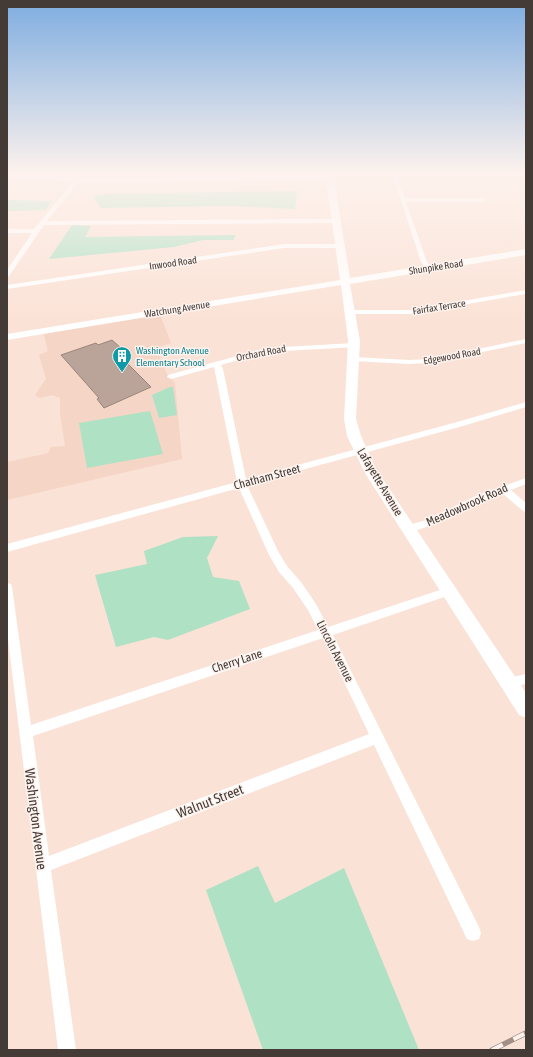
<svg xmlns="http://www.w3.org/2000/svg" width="533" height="1057" viewBox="0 0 533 1057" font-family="'Asap Condensed',sans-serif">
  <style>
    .built { fill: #f5d5c5 }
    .green { fill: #afe1c5 }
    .building { fill: #baa398; stroke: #9b857a }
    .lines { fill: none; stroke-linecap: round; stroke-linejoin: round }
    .street { fill: #fff; fill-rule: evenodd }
    .secondary { fill: #fff; fill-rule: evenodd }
    .rail-casing { stroke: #a29088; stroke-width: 5.5 }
    .rail { stroke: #fdf3ee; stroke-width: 4; stroke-dasharray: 12; stroke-linecap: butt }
    .labels { text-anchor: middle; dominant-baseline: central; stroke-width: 3; stroke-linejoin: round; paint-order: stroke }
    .far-street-label { font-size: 10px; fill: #443a36; stroke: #fdf3ee }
    .far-culture-label { font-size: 10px; fill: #0d838f; stroke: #fdf3ee; text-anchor: start }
    .street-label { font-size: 12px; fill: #443a36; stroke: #fdf3ee }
    .near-street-label { font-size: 14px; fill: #443a36; stroke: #fdf3ee }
  </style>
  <rect width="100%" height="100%" fill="#fbe2d6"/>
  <path class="built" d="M159,312L171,343L156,348L167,374L175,383L182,459L7,500V462L44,454L48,453L51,447L65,446L60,414V398L52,395L40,398L35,395L46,379L39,355L48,351L43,331Z"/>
  <g class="green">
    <path d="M297,191L295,209L230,206L101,208L93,198L99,194Z"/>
    <path d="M7,200H8L52,201L46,210L7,211Z"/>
    <path d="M72,225L91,226L85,237L236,235L233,240H203L174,247L49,259Z"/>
    <path d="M170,387H173L177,415L159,418L152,395Z"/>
    <path d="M150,411L163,454L87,468L79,423Z"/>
    <path d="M218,536L207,558L213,577L239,581L250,609L168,640L154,637L116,647L95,575L147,564L144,551L183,537Z"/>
    <path d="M258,866L275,903L344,868L419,1050H263L206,890Z"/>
  </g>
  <path class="building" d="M112,340L131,357L124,360L151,387L104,408L97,399L99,398L61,355L96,343L98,345Z"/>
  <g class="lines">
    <g class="street">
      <path d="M392,173H397L405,198H484L487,200L484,202H406L427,262L432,268L431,269H427L421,262Z"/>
      <path d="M523,173H526V176L524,175Z"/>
      <path d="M81,174L84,176L82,178L330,176L333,178L330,180L79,182L47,221L337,219L340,221L337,223L44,225L9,276L7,277V270L32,233H7V229H34L74,181L7,179V175L76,178Z"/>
      <path d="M284,244H340L343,246L340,248H284L7,289V285Z"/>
      <path d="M526,290V294L410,314H350L347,312L350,310H410Z"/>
      <path d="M526,339V343L430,363L409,364L353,361L349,359L353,357L409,360L430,359Z"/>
      <path d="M354,343L358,345L357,347L266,352L221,365L223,369L246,479L457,422L526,402V407L463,426L247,485L278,551L287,566L301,582L316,604L328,627L449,587L453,588L454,591L453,594L333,635L479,927L481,933L479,939L473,941L467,939L374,745L51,870L76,1050H58L7,631V583L11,584L12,587L31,725L318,630L308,610L293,588L279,572L269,555L239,488L7,552V544L237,482L214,367L171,379L167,377L168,375L266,348ZM323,638L369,734L49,856L33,736Z"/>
      <path d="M526,478V484L511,490L526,503V512L523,511L502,493C470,504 442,523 409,533L404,529L405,526L423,521L478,495Z"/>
      <path d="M526,674V684L509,688L505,687L503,683L505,679Z"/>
    </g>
    <path class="secondary" d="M325,173H333L350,278L526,249V255L350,284L360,341L356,419L361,436L376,469L526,693V718L519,715L365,473L347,436L344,419L348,341L341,285L7,340V334L340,280Z"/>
    <defs>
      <path id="rail" d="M492,1050L526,1033"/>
    </defs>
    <use href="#rail" class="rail-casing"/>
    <use href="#rail" class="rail"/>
  </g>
  <linearGradient id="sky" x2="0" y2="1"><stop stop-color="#7eade0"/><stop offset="0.54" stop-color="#fdf2ed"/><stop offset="1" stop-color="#fdf2ed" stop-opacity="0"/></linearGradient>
  <rect width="533" height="321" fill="url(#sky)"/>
  <defs>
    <symbol id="building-pin" viewBox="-11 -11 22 30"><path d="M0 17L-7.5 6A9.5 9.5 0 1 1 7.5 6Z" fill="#0f9aa8" stroke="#fdf3ee"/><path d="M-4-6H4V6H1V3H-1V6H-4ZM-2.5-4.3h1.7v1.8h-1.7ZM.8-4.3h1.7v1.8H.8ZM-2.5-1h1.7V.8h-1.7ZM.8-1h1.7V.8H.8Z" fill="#fff"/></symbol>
  </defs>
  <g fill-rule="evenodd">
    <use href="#building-pin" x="111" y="345" width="22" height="30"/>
  </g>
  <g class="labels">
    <g class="far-street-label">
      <text transform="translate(173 263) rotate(-8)">Inwood Road</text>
      <text transform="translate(436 267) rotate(-9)">Shunpike Road</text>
      <text transform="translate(439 307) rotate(-9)">Fairfax Terrace</text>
      <text transform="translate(177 309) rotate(-9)">Watchung Avenue</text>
      <text transform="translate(261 353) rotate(-11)">Orchard Road</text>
      <text transform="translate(452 356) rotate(-10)">Edgewood Road</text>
    </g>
    <g class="far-culture-label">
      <text x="136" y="350">Washington Avenue<tspan x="136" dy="12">Elementary School</tspan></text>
    </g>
    <g class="street-label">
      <text transform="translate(267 477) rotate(-15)">Chatham Street</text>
      <text transform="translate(380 482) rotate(59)">Lafayette Avenue</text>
      <text transform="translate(467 505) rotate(-24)">Meadowbrook Road</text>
      <text transform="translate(335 651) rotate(63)">Lincoln Avenue</text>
      <text transform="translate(237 661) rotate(-18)">Cherry Lane</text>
    </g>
    <g class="near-street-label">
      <text transform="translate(210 801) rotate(-21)">Walnut Street</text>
      <text transform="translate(36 819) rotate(83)">Washington Avenue</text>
    </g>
  </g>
  <rect width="533" height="1057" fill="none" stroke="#443a36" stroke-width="16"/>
</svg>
